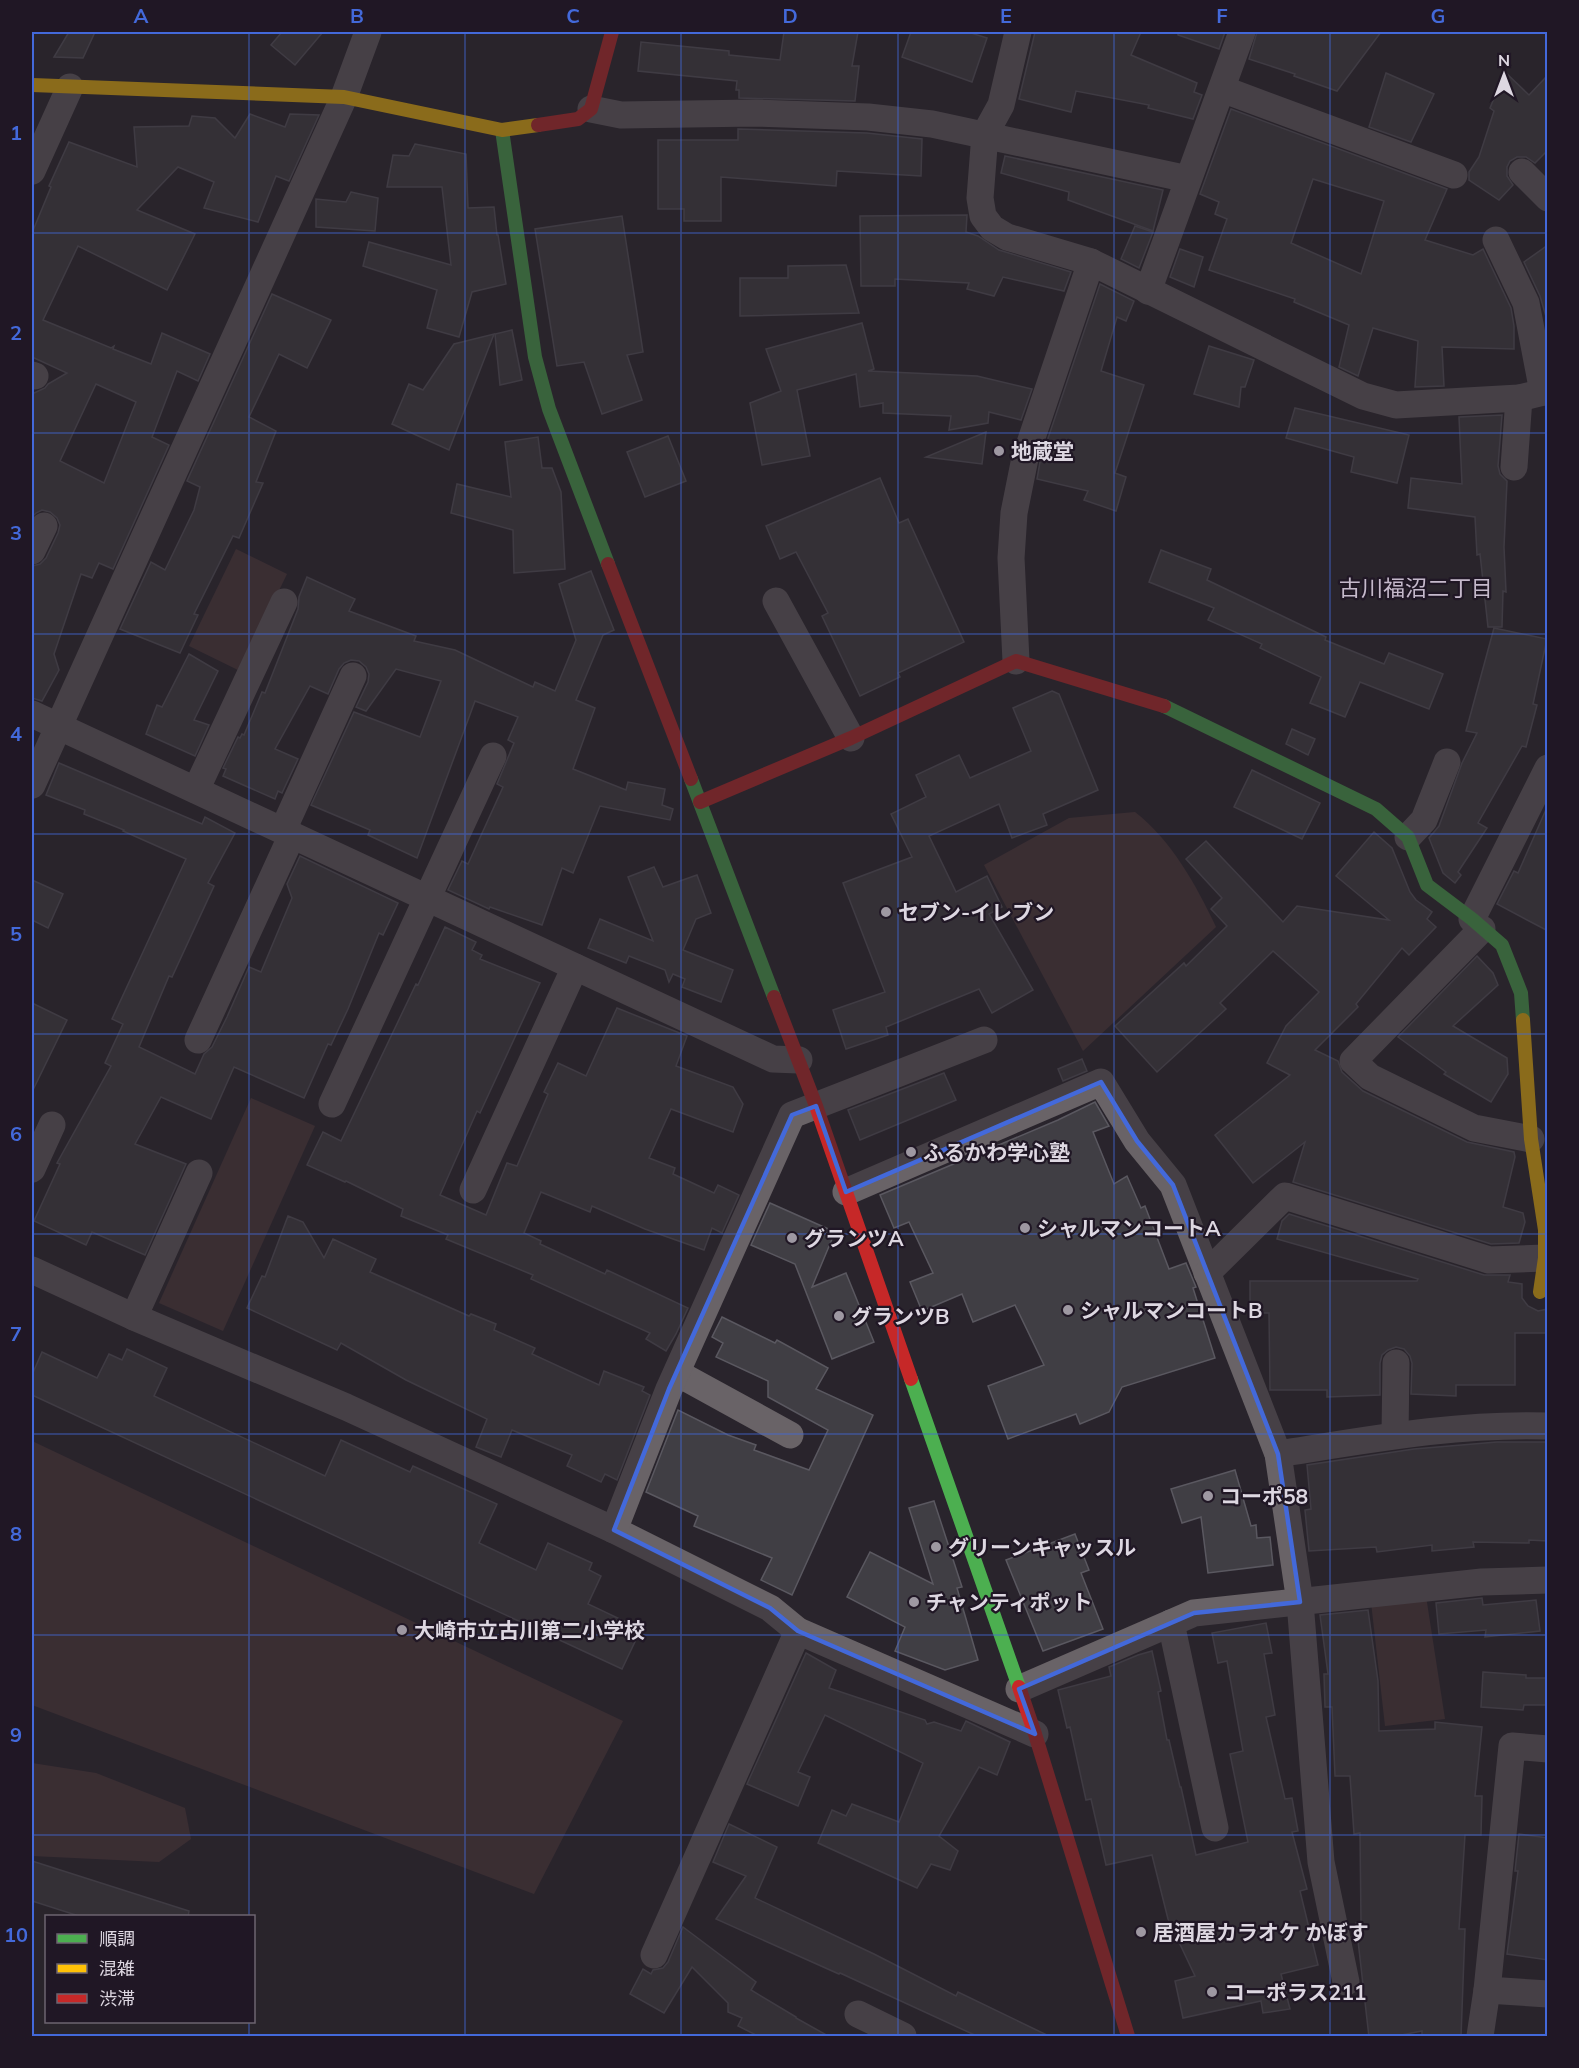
<svg xmlns="http://www.w3.org/2000/svg" width="1579" height="2068" viewBox="0 0 1579 2068" font-family="Mulish,'Noto Sans JP',sans-serif">
  <style>
    .green { fill: #4f3a3b }
    .building { fill: #403e44; stroke: #5a5860; stroke-width: 1.5; fill-rule: evenodd }
    .lines { fill: none; stroke-linecap: round; stroke-linejoin: round }
    .street { stroke: #696367; stroke-width: 27 }
    .fast { stroke: #4caf50; stroke-width: 14 }
    .slow { stroke: #ffc107; stroke-width: 14 }
    .jam { stroke: #c62828; stroke-width: 14 }
    .marked { fill: none; stroke: #4369da; stroke-width: 4.5; stroke-linejoin: round }
    .grid { fill: none; stroke: #4369da; stroke-width: 1.5; stroke-opacity: 0.55 }
    .poi-dot { fill: #9e98a2; stroke: #201725; stroke-width: 2 }
    .labels { text-anchor: middle; dominant-baseline: central; stroke-width: 4.5; stroke-linejoin: round; paint-order: stroke }
    .poi-label { font-size: 21px; font-weight: bold; fill: #ddd7e1; stroke: #201725; text-anchor: start }
    .neighbourhood-label { font-size: 22px; fill: #c5b9cb; stroke: #201725 }
    .neatline { fill: none; stroke: #4369da; stroke-width: 2 }
    .grid-label { font-size: 20px; text-anchor: middle; font-weight: bold; fill: #4369da }
  </style>
  <rect width="100%" height="100%" fill="#29242c"/>
  <g class="green">
    <path d="M236,549L287,574L240,671L189,646Z"/>
    <path d="M1135,812C1172,841 1196,885 1216,927L1083,1051L984,865L1069,818Z"/>
    <path d="M251,1098L315,1126L223,1331L159,1303Z"/>
    <path d="M32,1441L623,1721L534,1894L32,1705Z"/>
    <path d="M1426,1596L1445,1719L1385,1726L1371,1602Z"/>
    <path d="M32,1763L96,1773L185,1808L191,1839L159,1862L32,1856Z"/>
  </g>
  <g class="building">
    <path d="M69,32H95L83,58L54,57Z"/>
    <path d="M282,32H323L295,65L271,45Z"/>
    <path d="M784,32H858L852,66H859L855,101L739,98V90H736L737,81L638,71L641,42L729,51V55L780,60Z"/>
    <path d="M911,32H968L987,38L972,82L902,57Z"/>
    <path d="M1035,32H1141L1131,55L1197,83L1194,92L1202,95L1193,119L1148,108L1149,105L1076,91L1071,112L1019,99Z"/>
    <path d="M1178,32H1225L1219,49L1178,35Z"/>
    <path d="M1257,32H1381L1337,91L1294,76L1295,74L1249,59Z"/>
    <path d="M1505,72L1529,95L1548,75V150L1535,163L1526,157H1517L1510,161L1507,167V176L1513,185L1499,200L1469,180V172L1479,157L1494,111L1490,108Z"/>
    <path d="M1386,73L1434,94L1411,142L1369,127Z"/>
    <path d="M1231,109L1447,189L1425,240L1473,255L1483,249L1511,308L1514,326V349L1442,347L1444,386L1415,387L1418,341L1373,328L1358,376L1339,367L1349,325L1294,302L1295,299L1209,270L1227,219L1215,214L1219,202L1200,194ZM1313,179L1384,201L1361,274L1291,243Z"/>
    <path d="M250,114L285,127L290,114L319,115L289,181L276,176L258,222L204,208L214,182L178,167L137,210L195,234L167,290L78,246L43,320L111,348L114,346L113,349L151,364L162,333L210,354L198,381L177,371L152,437L169,445L113,569L99,563L92,578L81,574L54,654L59,670L42,701L32,698V566L40,564L46,558L58,533L60,525L57,518L50,512L42,510L36,513L32,517V394L45,388L48,384L67,373L32,357V233L51,187L49,186L69,142L137,167L134,127L189,126L192,116L215,118L235,138ZM96,384L136,402L104,483L60,461Z"/>
    <path d="M738,129L867,133L922,139L921,176L837,171L836,186L721,177V221H684V209H658V140H738Z"/>
    <path d="M415,144L466,154L468,208L494,207L497,235H498L506,284L472,292L459,337L427,328L437,290L363,266L369,242L451,265L442,187H387L393,155L409,156Z"/>
    <path d="M1005,156L1163,190L1153,231L1068,200L1069,192L1001,173Z"/>
    <path d="M351,192L378,198L375,231L316,227V199L346,202Z"/>
    <path d="M967,215L966,232L978,236L999,250L1071,272L1064,291L1003,277L994,296L967,289L969,283L895,279V286H861L860,216Z"/>
    <path d="M622,216L643,352L627,355L642,400L602,414L584,362L557,366L535,229Z"/>
    <path d="M1135,226L1153,232L1139,268L1121,259Z"/>
    <path d="M1548,245V320H1547L1540,296L1524,262Z"/>
    <path d="M1180,249L1203,257L1194,287L1170,277Z"/>
    <path d="M846,265L859,313L740,316V278H788V266Z"/>
    <path d="M1100,284L1134,301L1126,321L1117,317L1101,371L1144,385L1115,473L1126,477L1116,511L1084,500L1088,491L1037,479L1040,462Z"/>
    <path d="M272,294L331,320L307,368L279,354L249,417L276,431L256,482L263,483L239,538L233,536L194,614L198,615L180,653L120,629L151,562L165,570L194,510L200,487L187,481Z"/>
    <path d="M862,323L874,369L868,371L977,376L1032,389L1021,420L989,412L988,423L949,430L951,416L883,413V403L860,407L856,374L797,390L810,456L762,465L750,403L781,391L766,349Z"/>
    <path d="M512,330L522,380L500,385L495,334Z"/>
    <path d="M494,334L449,450L392,424L409,384L423,390L454,344Z"/>
    <path d="M1209,346L1254,360L1245,387H1241L1239,407L1194,394Z"/>
    <path d="M1295,408L1409,435L1397,483L1351,472L1354,457L1286,438Z"/>
    <path d="M1502,415L1498,466L1500,474L1507,481L1504,547L1506,592L1503,591L1502,627H1488L1480,554L1477,555L1475,517L1408,508L1411,478L1462,484L1459,417Z"/>
    <path d="M986,432L982,464L926,457Z"/>
    <path d="M668,436L686,481L645,497L627,452Z"/>
    <path d="M538,437L542,468H552L561,492L565,569L514,573L513,530L451,513L457,484L511,497L505,442Z"/>
    <path d="M880,478L899,523L908,519L964,642L898,673L900,677L860,696L822,616L828,613L796,552L780,559L766,526Z"/>
    <path d="M1161,550L1211,569L1207,580L1326,637L1325,640L1384,664L1389,653L1443,674L1429,709L1360,682L1345,717L1310,703L1321,677L1260,648L1262,644L1208,620L1214,608L1149,582Z"/>
    <path d="M591,571L614,630L603,635L576,700L595,708L573,769L626,790L628,782L665,789L662,805L673,809L670,820L600,806L573,873L562,868L542,925L490,907L489,909L448,890L462,861L468,864L503,787L497,784L514,743L508,740L518,717L475,701L417,858L368,835L370,830L311,805L354,712L420,737L441,681L396,669L366,711L356,707L368,682L369,674L366,667L359,661L351,660L344,663L339,669L328,694L310,686L275,749L298,759L282,793L278,791L275,799L223,776L226,769L223,768L238,737L240,738L242,734L244,735L262,692L265,693L298,609L299,597L307,577L355,599L349,611L416,636L414,641L455,650L533,687L535,682L555,691L576,640L559,584Z"/>
    <path d="M1494,628L1547,639L1533,704L1537,705L1526,747L1522,746L1478,823L1487,828L1458,872L1461,875L1455,883L1443,873L1429,838L1439,826L1462,763L1477,733L1466,731Z"/>
    <path d="M189,654L218,671L194,720L209,725L195,756L146,734L157,705L162,707Z"/>
    <path d="M1052,691L1059,694L1098,790L1043,814L1047,825L1012,838L999,804L929,836L956,892L987,876L1002,907L989,914L1033,990L992,1013L979,989L886,1027L888,1035L846,1049L833,1010L885,992L843,883L912,857L891,814L926,797L916,775L959,755L970,778L1031,751L1013,708Z"/>
    <path d="M1292,729L1315,739L1308,755L1286,744Z"/>
    <path d="M59,763L202,824L205,817L235,833L208,883L214,886L172,977L169,976L139,1047L195,1074L204,1054L212,1047L227,1017L249,967L261,972L292,898L287,884L300,856L398,903L383,935L379,933L348,1009L331,1045L328,1044L304,1098L234,1067L211,1119L161,1097L135,1144L186,1164L145,1255L92,1232L86,1245L34,1221L60,1164L57,1163L111,1066L105,1063L123,1024L112,1019L186,859L123,831L124,830L84,814L85,810L46,795Z"/>
    <path d="M1252,770L1320,803L1302,839L1234,807Z"/>
    <path d="M1548,805V931L1497,904L1514,871L1518,873Z"/>
    <path d="M1374,832L1392,848L1410,892L1416,900L1432,912L1427,919L1436,927L1409,955L1402,948L1356,1004L1358,1007L1315,1050L1338,1061L1342,1072L1363,1091L1467,1142L1514,1152L1515,1157L1503,1207L1523,1213L1525,1222L1519,1243L1491,1244L1293,1182L1305,1142L1253,1183L1215,1135L1290,1075L1267,1063L1286,1026L1319,992L1273,951L1220,1003L1226,1009L1157,1072L1115,1026L1184,963L1186,966L1227,926L1211,909L1222,898L1186,859L1206,841L1283,922L1297,906L1389,920L1336,876Z"/>
    <path d="M654,867L663,887L697,875L711,913L696,919L683,950L733,970L721,1002L682,987L685,979L673,974L669,982L665,970L629,956L626,963L588,948L600,919L653,941L628,877Z"/>
    <path d="M32,880L63,894L48,928L32,920Z"/>
    <path d="M445,927L476,942L472,950L482,955L480,959L540,983L480,1113L477,1111L440,1195L486,1215L507,1163L517,1166L548,1094L544,1092L558,1063L586,1076L617,1008L687,1036L676,1066L733,1087L743,1104L733,1132L671,1109L649,1158L675,1168L673,1174L714,1193L718,1185L739,1195L722,1233L712,1228L704,1250L645,1229L592,1206L590,1212L541,1192L524,1233L541,1241L540,1244L605,1274L607,1270L688,1308L676,1334L666,1351L646,1339L650,1333L531,1279L533,1275L446,1239L448,1235L401,1216L403,1209L346,1181L345,1182L307,1165L323,1132L341,1141L416,984L418,985Z"/>
    <path d="M1477,956L1493,973L1498,985L1453,1026L1507,1058L1508,1074L1491,1102L1444,1074L1446,1072L1398,1037Z"/>
    <path d="M32,1003L67,1020L32,1092Z"/>
    <path d="M1082,1059L1087,1071L1063,1081L1058,1069Z"/>
    <path d="M944,1073L956,1100L860,1140L848,1110Z"/>
    <path d="M1095,1102L1109,1126L1093,1132L1114,1184L1127,1176L1141,1208L1145,1206L1169,1269L1186,1263L1196,1287L1193,1288L1215,1358L1122,1387L1109,1412L1080,1424L1076,1414L1008,1439L988,1386L1044,1365L1015,1305L973,1322L962,1294L922,1311L910,1282L933,1273L909,1222L894,1228L880,1195L1058,1120Z"/>
    <path d="M770,1203L835,1232L812,1287L846,1273L874,1342L832,1359L795,1264L751,1245Z"/>
    <path d="M1289,1214L1484,1275H1510L1508,1282L1522,1284V1298L1528,1306L1538,1311L1548,1309V1333H1515V1385H1456V1396L1411,1394L1412,1363L1410,1356L1404,1349L1396,1347L1388,1350L1382,1355L1380,1363V1395L1327,1397V1390H1270L1269,1313H1250V1281H1417L1418,1279L1277,1239L1282,1221Z"/>
    <path d="M288,1216L303,1222L324,1258L333,1239L376,1259L370,1272L469,1316L471,1314L496,1324L494,1330L535,1348L532,1354L599,1385L604,1371L644,1387L642,1391L650,1395L617,1480L605,1474L601,1482L567,1466L572,1455L512,1430L501,1457L476,1447L487,1419L406,1380L341,1343L337,1350L247,1308L262,1276L265,1277Z"/>
    <path d="M722,1317L775,1343L777,1340L828,1368L816,1389L873,1415L792,1595L761,1580L772,1558L694,1526L698,1516L646,1492L678,1410L728,1435L756,1445L754,1450L809,1470L828,1430L768,1397V1381L716,1357L723,1343L712,1337Z"/>
    <path d="M127,1349L167,1368L154,1396L325,1476L341,1440L410,1472L413,1466L497,1504L479,1543L536,1570L548,1543L592,1563L589,1570L601,1576L588,1604L641,1629L622,1669L32,1395V1375L42,1352L97,1378L109,1354L122,1360Z"/>
    <path d="M1497,1442H1548V1541L1529,1540V1543L1473,1542L1474,1547L1432,1551V1545L1377,1552L1376,1547L1309,1551L1305,1510L1311,1509L1307,1465L1414,1449Z"/>
    <path d="M1235,1470L1251,1526L1256,1525L1257,1538L1270,1537L1273,1565L1208,1573L1201,1517L1182,1523L1171,1489Z"/>
    <path d="M934,1501L962,1587L957,1588L978,1660L945,1670L895,1651L905,1627L847,1597L870,1552L933,1584L909,1508Z"/>
    <path d="M1075,1534L1089,1570L1081,1573L1103,1629L1043,1651L1006,1560Z"/>
    <path d="M1482,1598L1483,1605L1536,1600L1540,1631L1485,1637L1486,1630L1439,1634L1436,1603Z"/>
    <path d="M1368,1610L1378,1681L1379,1731L1435,1729V1722L1482,1727L1475,1796H1482L1481,1835H1465L1459,1929H1465L1461,2037H1422V2031L1391,2037H1369L1356,1923L1361,1922L1360,1833L1354,1834L1350,1776H1335L1332,1707H1325L1324,1674H1328L1320,1615Z"/>
    <path d="M1266,1623L1272,1653L1264,1654L1275,1715L1266,1717L1285,1799L1292,1798L1298,1831L1292,1832L1307,1889L1300,1891L1318,1965L1281,1974L1290,2009L1263,2013L1261,2001L1183,2018L1175,1981L1195,1976L1168,1919L1152,1855L1106,1865L1091,1799L1086,1800L1070,1727L1067,1728L1058,1690L1111,1676L1109,1667L1138,1655L1152,1651L1161,1691L1158,1692L1167,1740H1169L1180,1787H1181L1196,1855L1248,1842L1230,1754L1243,1751L1227,1661L1218,1663L1212,1633Z"/>
    <path d="M806,1653L836,1670L829,1688L925,1720L927,1724L934,1722L961,1731L966,1721L1010,1742L997,1775L979,1767L939,1836L958,1851L950,1870L931,1864L917,1888L818,1843L832,1810L846,1816L852,1804L899,1822L923,1763L825,1715L798,1772L810,1777L798,1806L747,1784Z"/>
    <path d="M1483,1672L1526,1675V1678H1548V1705H1524L1523,1710L1481,1707Z"/>
    <path d="M729,1824L777,1847L755,1898L874,1954L956,1996L958,1992L1051,2037H979L840,1973L839,1974L716,1919L746,1876L713,1862Z"/>
    <path d="M1519,1834L1548,1838V1960L1507,1954L1518,1871H1515Z"/>
    <path d="M32,1861L189,1911L188,1917H82L32,1901Z"/>
    <path d="M683,1927L756,1982L751,1990L796,2017V2018L830,2037H760L738,2026L742,2018L728,2012V2003L692,1967L664,2013L630,1994L643,1969L651,1974L653,1970L663,1968L668,1962Z"/>
  </g>
  <g class="lines">
    <g class="street">
      <path d="M1018,32L1001,105L985,134L980,198L983,216L992,228L1007,237L1091,262L1363,396L1396,405L1519,398L1548,391"/>
      <path d="M1222,89L1454,175"/>
      <path d="M591,109L621,115L756,113L868,117L932,124L1188,179"/>
      <path d="M32,171L70,87"/>
      <path d="M1522,172L1548,198"/>
      <path d="M1496,240L1526,303L1543,392"/>
      <path d="M1148,291L1242,32"/>
      <path d="M32,375L35,376"/>
      <path d="M1514,467L1519,398"/>
      <path d="M32,551L44,526"/>
      <path d="M776,601L851,738"/>
      <path d="M1016,661L1011,558L1014,513L1025,458L1091,262"/>
      <path d="M32,714L773,1059L799,1060"/>
      <path d="M32,785L344,97L368,32"/>
      <path d="M196,790L284,602"/>
      <path d="M283,830L353,676"/>
      <path d="M1408,837L1424,820L1447,762"/>
      <path d="M1472,919L1548,768"/>
      <path d="M1482,929L1353,1061L1370,1077L1474,1128L1531,1139"/>
      <path d="M198,1040L292,835"/>
      <path d="M332,1104L493,756"/>
      <path d="M32,1169L52,1125"/>
      <path d="M473,1190L575,967"/>
      <path d="M846,1192L1101,1082L1137,1141L1173,1185L1278,1454L1300,1602L1321,1862L1346,1982"/>
      <path d="M32,1270L134,1317L346,1407L614,1530L770,1608L798,1631L1035,1734"/>
      <path d="M1207,1273L1285,1196L1489,1260L1545,1258"/>
      <path d="M134,1317L199,1173"/>
      <path d="M677,1373L790,1435"/>
      <path d="M1395,1435L1396,1363"/>
      <path d="M1278,1454C1367,1440 1457,1423 1548,1426"/>
      <path d="M614,1530L669,1389L792,1115L984,1040"/>
      <path d="M1171,1623L1215,1828"/>
      <path d="M1019,1689L1194,1613L1482,1582L1548,1580"/>
      <path d="M1548,1749L1512,1746L1487,1990L1548,1994"/>
      <path d="M654,1955L798,1631"/>
      <path d="M858,2014L903,2036"/>
      <path d="M1480,2036L1487,1990"/>
    </g>
    <g class="fast">
      <path d="M502,130L535,357L549,409L608,564"/>
      <path d="M1164,706L1376,809L1408,837L1427,885L1472,919L1502,945L1521,993L1523,1020"/>
      <path d="M691,779L774,997"/>
      <path d="M911,1379L1019,1687"/>
    </g>
    <g class="slow">
      <path d="M32,85L344,97L502,130L538,125"/>
      <path d="M1523,1020L1531,1139L1545,1230V1258L1540,1292"/>
    </g>
    <g class="jam">
      <path d="M538,125L578,119L591,109L612,32"/>
      <path d="M608,564L691,779"/>
      <path d="M700,802L851,738L1016,661L1164,706"/>
      <path d="M774,997L816,1106L911,1379"/>
      <path d="M1019,1687L1035,1734L1128,2036"/>
    </g>
  </g>
  <path d="M0 0H1579V2068H0ZM1101,1082L1137,1141L1173,1185L1278,1454L1300,1602L1194,1613L1019,1689L1035,1734L798,1631L770,1608L614,1530L669,1389L792,1115L816,1106L846,1192Z" fill="#29242c" fill-opacity=".55" fill-rule="evenodd"/>
  <path class="marked" d="M1101,1082L1137,1141L1173,1185L1278,1454L1300,1602L1194,1613L1019,1689L1035,1734L798,1631L770,1608L614,1530L669,1389L792,1115L816,1106L846,1192Z"/>
  <path class="grid" d="M249,32V1916M465,32V2036M681,32V2036M898,32V2036M1114,32V2036M1330,32V2036M32,233H1548M32,433H1548M32,634H1548M32,834H1548M32,1034H1548M32,1234H1548M32,1434H1548M32,1635H1548M32,1835H1548M249,2022V2036"/>
  <g class="poi-dot">
    <circle cx="999" cy="451" r="6"/>
    <circle cx="886" cy="912" r="6"/>
    <circle cx="911" cy="1152" r="6"/>
    <circle cx="1025" cy="1228" r="6"/>
    <circle cx="792" cy="1238" r="6"/>
    <circle cx="1068" cy="1310" r="6"/>
    <circle cx="839" cy="1316" r="6"/>
    <circle cx="1208" cy="1496" r="6"/>
    <circle cx="936" cy="1547" r="6"/>
    <circle cx="914" cy="1602" r="6"/>
    <circle cx="402" cy="1630" r="6"/>
    <circle cx="1141" cy="1932" r="6"/>
    <circle cx="1212" cy="1992" r="6"/>
  </g>
  <g class="labels">
    <g class="poi-label">
      <text x="1011" y="451">地蔵堂</text>
      <text x="898" y="912">セブン-イレブン</text>
      <text x="923" y="1152">ふるかわ学心塾</text>
      <text x="1037" y="1228">シャルマンコートA</text>
      <text x="804" y="1238">グランツA</text>
      <text x="1080" y="1310">シャルマンコートB</text>
      <text x="851" y="1316">グランツB</text>
      <text x="1220" y="1496">コーポ58</text>
      <text x="948" y="1547">グリーンキャッスル</text>
      <text x="926" y="1602">チャンティポット</text>
      <text x="414" y="1630">大崎市立古川第二小学校</text>
      <text x="1153" y="1932">居酒屋カラオケ かぼす</text>
      <text x="1224" y="1992">コーポラス211</text>
    </g>
    <g class="neighbourhood-label">
      <text x="1416" y="588">古川福沼二丁目</text>
    </g>
  </g>
  <rect width="1579" height="2068" fill="none" stroke="#201725" stroke-width="66"/>
  <rect x="45" y="1915" width="210" height="108" fill="#201725" stroke="#6c6470" stroke-width="1.5"/>
  <rect x="57" y="1934" width="30" height="9" fill="#4caf50" stroke="#6c6470" stroke-width="1.5"/>
  <text x="99" y="1945" font-size="18" fill="#ddd7e1">順調</text>
  <rect x="57" y="1964" width="30" height="9" fill="#ffc107" stroke="#6c6470" stroke-width="1.5"/>
  <text x="99" y="1975" font-size="18" fill="#ddd7e1">混雑</text>
  <rect x="57" y="1994" width="30" height="9" fill="#c62828" stroke="#6c6470" stroke-width="1.5"/>
  <text x="99" y="2005" font-size="18" fill="#ddd7e1">渋滞</text>
  <g transform="translate(1504 75)" stroke="#201725" stroke-width="4.5" paint-order="stroke">
  <path d="M0-4.5L10 22L0 15L-10 22Z" fill="#ddd7e1"/>
  <text y="-9" font-size="16" font-weight="bold" text-anchor="middle" fill="#ddd7e1">N</text>
  </g>
  <rect x="33" y="33" width="1513" height="2002" class="neatline"/>
  <g class="grid-label">
    <text x="141" y="23">A</text>
    <text x="357" y="23">B</text>
    <text x="573" y="23">C</text>
    <text x="790" y="23">D</text>
    <text x="1006" y="23">E</text>
    <text x="1222" y="23">F</text>
    <text x="1438" y="23">G</text>
    <text x="16" y="140">1</text>
    <text x="16" y="340">2</text>
    <text x="16" y="540">3</text>
    <text x="16" y="741">4</text>
    <text x="16" y="941">5</text>
    <text x="16" y="1141">6</text>
    <text x="16" y="1341">7</text>
    <text x="16" y="1541">8</text>
    <text x="16" y="1742">9</text>
    <text x="16" y="1942">10</text>
  </g>
</svg>
